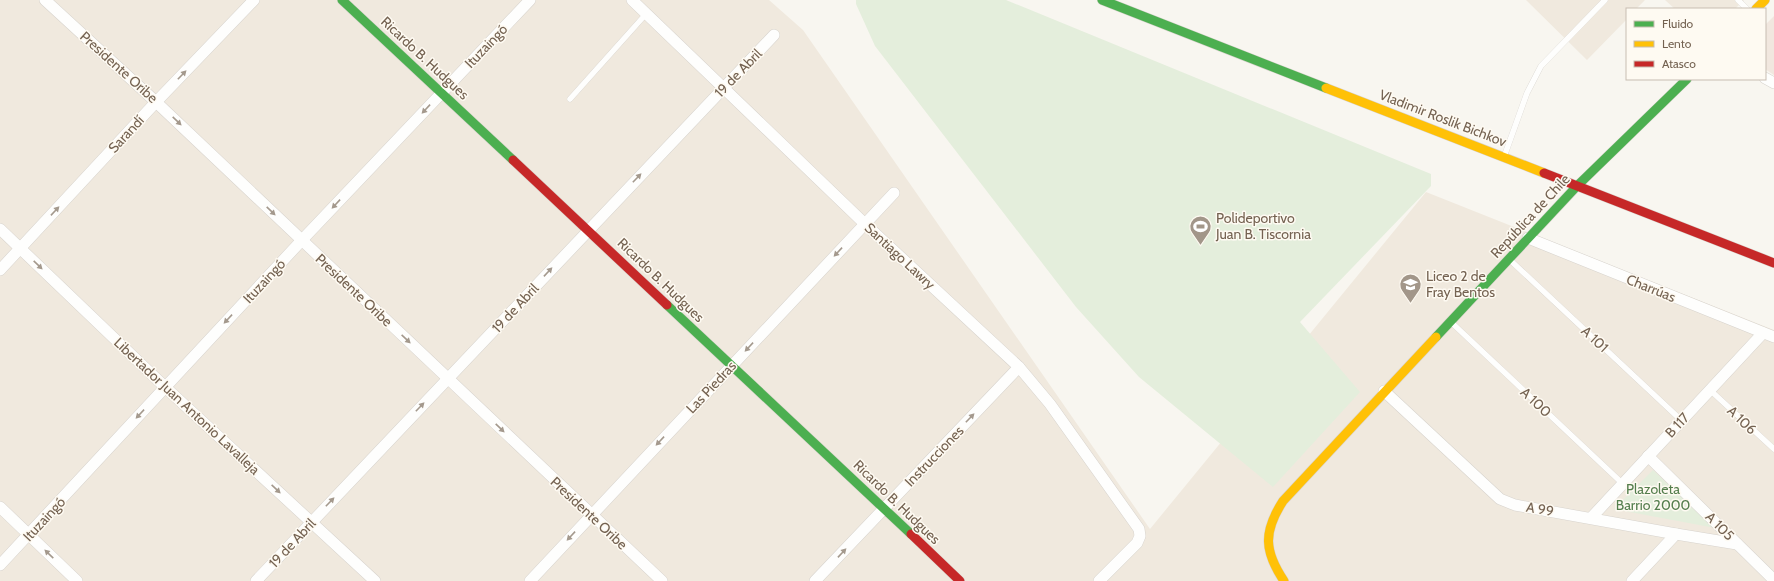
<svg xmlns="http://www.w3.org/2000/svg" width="1774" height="581" viewBox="0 0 1774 581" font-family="Cabin,sans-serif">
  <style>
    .residential { fill: #f0e9de }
    .commercial { fill: #f1e7df }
    .green { fill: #e4eedc }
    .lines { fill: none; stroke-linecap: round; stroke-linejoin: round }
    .lane-casing { stroke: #d7d3cd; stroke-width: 6 }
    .street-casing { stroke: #d7d3cd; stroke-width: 12 }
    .fast-casing { stroke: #d8d3cd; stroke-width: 10 }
    .slow-casing { stroke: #d8d3cd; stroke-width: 10 }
    .jam-casing { stroke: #d8d3cd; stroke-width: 10 }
    .lane { stroke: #fefefd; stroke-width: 5.5 }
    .street { stroke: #fefefd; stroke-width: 11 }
    .fast { stroke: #4caf50; stroke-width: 9 }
    .slow { stroke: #ffc107; stroke-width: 9 }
    .jam { stroke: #c62828; stroke-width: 9 }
    .oneway { fill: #a4998d }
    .labels { text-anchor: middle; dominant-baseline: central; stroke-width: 3; stroke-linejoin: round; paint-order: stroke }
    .street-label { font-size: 14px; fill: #746251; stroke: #fefaf2 }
    .poi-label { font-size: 14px; fill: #746251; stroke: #fefaf2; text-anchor: start }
    .park-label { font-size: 14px; fill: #547e4d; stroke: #fefaf2 }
  </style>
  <rect width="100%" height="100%" fill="#f8f6f0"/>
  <g class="residential">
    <path d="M0,0H769L803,30L1150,529L1426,192L1774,330V581H0Z"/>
    <path d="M1526,0H1645L1636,9H1627V19L1587,60Z"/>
    <path d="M1665,0H1744L1735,9H1675Z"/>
  </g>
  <path class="commercial" d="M1774,16V75L1765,69V25Z"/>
  <g class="green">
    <path d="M856,0H1006L1431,174V186L1300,322L1360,392L1273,487L1139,377L1076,307L875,46L856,4Z"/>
    <path d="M1653,470L1715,528L1614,509Z"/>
  </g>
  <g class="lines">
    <defs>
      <g id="lane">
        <path d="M1738,0L1747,9"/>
        <path d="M570,99L646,14"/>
        <path d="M1504,157L1527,93L1541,66L1605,0"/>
        <path d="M1510,260L1681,420"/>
        <path d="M1452,323L1622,483"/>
        <path d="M1710,390L1774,449"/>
      </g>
      <g id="street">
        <path d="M45,0L156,102L662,581"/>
        <path d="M632,0L865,224L1019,367L1050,404L1139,529L1140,536L1137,543L1099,581"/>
        <path d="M1765,78L1774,83"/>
        <path d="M0,229L165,387L375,581"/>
        <path d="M1528,238L1774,337"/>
        <path d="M0,270L156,102L254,0"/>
        <path d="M1384,391L1500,499L1515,505L1676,534L1737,544"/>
        <path d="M1648,456L1774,580"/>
        <path d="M0,507L77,581"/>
        <path d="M1591,518L1763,333"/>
        <path d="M0,565L302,240L530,0"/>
        <path d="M256,581L774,35"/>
        <path d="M530,581L894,193"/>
        <path d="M815,581L1019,367"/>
        <path d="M1632,581L1676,534"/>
      </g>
      <g id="fast">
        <path d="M342,0L513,160"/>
        <path d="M1102,0L1326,88"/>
        <path d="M667,305L911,534"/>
        <path d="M1436,337L1577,186L1687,79"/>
      </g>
      <g id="slow">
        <path d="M1756,9L1765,0"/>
        <path d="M1326,88L1544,173"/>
        <path d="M1284,581C1264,551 1263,532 1283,501L1436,337"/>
      </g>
      <g id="jam">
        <path d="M513,160L667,305"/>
        <path d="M1544,173L1774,263"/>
        <path d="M911,534L960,581"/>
      </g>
    </defs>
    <use href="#lane" class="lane-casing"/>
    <use href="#street" class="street-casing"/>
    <use href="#fast" class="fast-casing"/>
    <use href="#slow" class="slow-casing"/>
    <use href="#jam" class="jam-casing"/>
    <use href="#lane" class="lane"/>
    <use href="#street" class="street"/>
    <use href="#fast" class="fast"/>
    <use href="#slow" class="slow"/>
    <use href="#jam" class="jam"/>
  </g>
  <defs><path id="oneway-solid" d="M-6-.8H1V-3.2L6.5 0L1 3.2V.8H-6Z"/></defs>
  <g class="oneway">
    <use href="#oneway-solid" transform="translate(182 75) rotate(-46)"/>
    <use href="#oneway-solid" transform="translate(426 109) rotate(133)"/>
    <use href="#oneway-solid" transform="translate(177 121) rotate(44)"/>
    <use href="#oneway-solid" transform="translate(637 178) rotate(-46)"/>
    <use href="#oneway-solid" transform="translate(336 204) rotate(133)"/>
    <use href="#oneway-solid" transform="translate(55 211) rotate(-47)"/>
    <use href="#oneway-solid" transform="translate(271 211) rotate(44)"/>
    <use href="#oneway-solid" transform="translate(838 252) rotate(133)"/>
    <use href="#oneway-solid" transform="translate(38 265) rotate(44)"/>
    <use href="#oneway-solid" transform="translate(548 272) rotate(-47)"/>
    <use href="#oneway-solid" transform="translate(228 319) rotate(133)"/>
    <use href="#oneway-solid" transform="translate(406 339) rotate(43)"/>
    <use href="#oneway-solid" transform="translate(749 347) rotate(133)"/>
    <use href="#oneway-solid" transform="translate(420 407) rotate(-46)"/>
    <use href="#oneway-solid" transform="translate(140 414) rotate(133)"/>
    <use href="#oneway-solid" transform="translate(970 418) rotate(-46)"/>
    <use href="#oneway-solid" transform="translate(500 428) rotate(44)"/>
    <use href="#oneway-solid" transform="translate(660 441) rotate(133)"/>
    <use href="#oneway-solid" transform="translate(276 489) rotate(43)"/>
    <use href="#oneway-solid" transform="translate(330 502) rotate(-46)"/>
    <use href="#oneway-solid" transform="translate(571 536) rotate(133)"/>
    <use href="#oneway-solid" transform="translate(842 553) rotate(-47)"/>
    <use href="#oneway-solid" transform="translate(49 554) rotate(-136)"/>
  </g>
  <defs>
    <symbol id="stadium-pin" viewBox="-11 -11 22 30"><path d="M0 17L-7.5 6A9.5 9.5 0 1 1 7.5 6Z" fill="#a29689" stroke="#fefaf2"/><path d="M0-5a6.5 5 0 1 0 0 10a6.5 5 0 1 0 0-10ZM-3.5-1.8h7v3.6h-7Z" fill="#fff"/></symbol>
    <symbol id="school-pin" viewBox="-11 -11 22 30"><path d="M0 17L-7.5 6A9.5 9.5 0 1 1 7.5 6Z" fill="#a29689" stroke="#fefaf2"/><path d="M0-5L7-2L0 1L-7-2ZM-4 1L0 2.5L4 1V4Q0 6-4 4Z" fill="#fff"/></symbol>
  </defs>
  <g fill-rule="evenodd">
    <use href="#stadium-pin" x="1188" y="214" width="25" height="34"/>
    <use href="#school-pin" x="1398" y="272" width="25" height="34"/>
  </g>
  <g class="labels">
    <g class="street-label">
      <text transform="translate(486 46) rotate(-46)">Ituzaingó</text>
      <text transform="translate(425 58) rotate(43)">Ricardo B. Hudgues</text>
      <text transform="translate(119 67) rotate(42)">Presidente Oribe</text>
      <text transform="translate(738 73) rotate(-46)">19 de Abril</text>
      <text transform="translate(1443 118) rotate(21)">Vladimir Roslik Bichkov</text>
      <text transform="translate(126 134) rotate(-47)">Sarandí</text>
      <text transform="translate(1530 216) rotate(-47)">República de Chile</text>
      <text transform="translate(900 256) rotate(43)">Santiago Lawry</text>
      <text transform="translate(661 280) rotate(44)">Ricardo B. Hudgues</text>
      <text transform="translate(264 281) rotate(-47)">Ituzaingó</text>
      <text transform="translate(1651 288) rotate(22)">Charrúas</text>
      <text transform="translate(354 290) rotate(43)">Presidente Oribe</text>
      <text transform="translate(515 308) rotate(-47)">19 de Abril</text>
      <text transform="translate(1595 339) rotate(43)">A 101</text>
      <text transform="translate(711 387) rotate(-47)">Las Piedras</text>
      <text transform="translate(1536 402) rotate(43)">A 100</text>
      <text transform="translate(187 406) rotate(43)">Libertador Juan Antonio Lavalleja</text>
      <text transform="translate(1742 420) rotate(43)">A 106</text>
      <text transform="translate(1677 425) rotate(-47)">B 117</text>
      <text transform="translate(934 456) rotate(-46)">Instrucciones</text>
      <text transform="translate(897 502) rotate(44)">Ricardo B. Hudgues</text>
      <text transform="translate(1540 509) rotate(10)">A 99</text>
      <text transform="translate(589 513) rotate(43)">Presidente Oribe</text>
      <text transform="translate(44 519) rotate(-47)">Ituzaingó</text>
      <text transform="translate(1720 526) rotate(45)">A 105</text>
      <text transform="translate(292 543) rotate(-47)">19 de Abril</text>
    </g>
    <g class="poi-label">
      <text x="1216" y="218">Polideportivo<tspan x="1216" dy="16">Juan B. Tiscornia</tspan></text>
      <text x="1426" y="276">Liceo 2 de<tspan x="1426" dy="16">Fray Bentos</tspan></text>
    </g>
    <g class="park-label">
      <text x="1653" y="489">Plazoleta<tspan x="1653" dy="16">Barrio 2000</tspan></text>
    </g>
  </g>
  <rect x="1626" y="8" width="140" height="72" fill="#fefaf2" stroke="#c7bdb2"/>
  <rect x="1634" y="21" width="20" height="6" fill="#4caf50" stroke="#c7bdb2"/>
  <text x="1662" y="28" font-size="12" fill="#746251">Fluido</text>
  <rect x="1634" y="41" width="20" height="6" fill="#ffc107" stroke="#c7bdb2"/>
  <text x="1662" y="48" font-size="12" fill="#746251">Lento</text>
  <rect x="1634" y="61" width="20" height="6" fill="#c62828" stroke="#c7bdb2"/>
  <text x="1662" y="68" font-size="12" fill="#746251">Atasco</text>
</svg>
